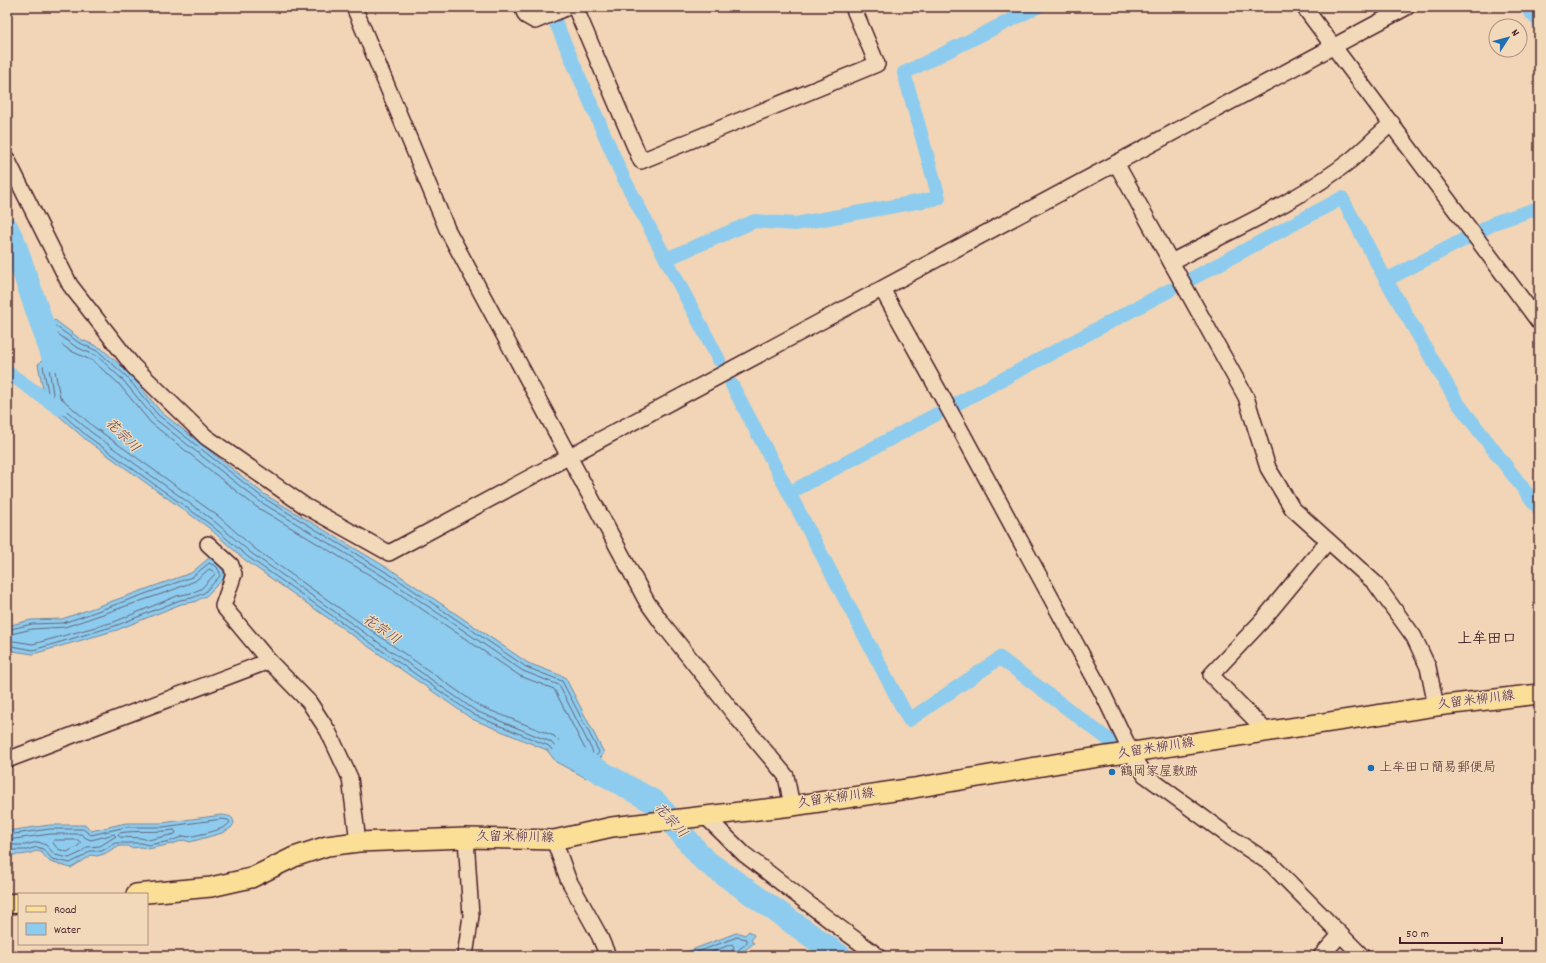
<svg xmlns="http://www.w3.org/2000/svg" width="1546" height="963" viewBox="0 0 1546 963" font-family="Dekko,'Klee One',sans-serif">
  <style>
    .water { fill: #8dccee; stroke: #7287a0 }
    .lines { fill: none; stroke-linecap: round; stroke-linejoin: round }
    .shore { stroke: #656479; stroke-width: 1 }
    .canal { stroke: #8dccee; stroke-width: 14 }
    .river { stroke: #8dccee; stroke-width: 24 }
    .minor-casing { stroke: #4a1f2b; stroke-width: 18 }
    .major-casing { stroke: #4a1f2b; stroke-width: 22 }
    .minor { stroke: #f1d9b9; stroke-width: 15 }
    .major { stroke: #fbdf96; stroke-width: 19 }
    .poi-dot { fill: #1f6fb2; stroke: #f1d9b9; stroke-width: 1.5 }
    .labels { text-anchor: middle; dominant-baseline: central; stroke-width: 3; stroke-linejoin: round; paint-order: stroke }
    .street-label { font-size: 13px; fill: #4a1f2b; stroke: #f1d9b9 }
    .poi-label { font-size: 13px; fill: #4a1f2b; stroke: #f1d9b9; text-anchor: start }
    .water-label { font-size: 14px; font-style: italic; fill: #574252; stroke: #f1d9b9 }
    .quarter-label { font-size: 15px; font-weight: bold; fill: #4a1f2b; stroke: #f1d9b9 }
  </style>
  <rect width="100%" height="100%" fill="#f2d5b6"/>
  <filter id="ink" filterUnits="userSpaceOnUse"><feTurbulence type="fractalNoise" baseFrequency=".025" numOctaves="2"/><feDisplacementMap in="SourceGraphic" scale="8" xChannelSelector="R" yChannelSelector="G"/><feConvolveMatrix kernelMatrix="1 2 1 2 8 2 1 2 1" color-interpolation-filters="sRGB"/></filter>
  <g filter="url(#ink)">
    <g class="water">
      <path d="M55,320L80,339L101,348L129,373L161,412L264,494L396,573L528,663L565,677L604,753L586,778L556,762L547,750L472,719L245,560L209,528L85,439L46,404L38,364L47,357L38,331Z"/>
      <path d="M209,558C218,561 225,568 224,578L206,596L194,602L181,604L117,630L33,654L7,650V626L31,620L62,619L79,613L191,573Z"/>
      <path d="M222,815C229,816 233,816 234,823L231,828L222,833L190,842L184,840L172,844L148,849L141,847L130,848L128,846H120L116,847L104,854L97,856L91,855C85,860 78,863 71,868L50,862L41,852L36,851C27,855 17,856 7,854V831L50,825H86L91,831L126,823H162Z"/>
      <path d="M749,931L754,935L751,941L754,943L737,956H676L736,933H740L745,935Z"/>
      <path d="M428,953L455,956H420Z"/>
    </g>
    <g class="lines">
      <g class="shore">
        <path d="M54,325L78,342L99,352L126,376L158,415L262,497L394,577L526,667L562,681L599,752L586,771L583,772L559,759L549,746L474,715L248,557L211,525L87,436L50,403L43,366L50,360L51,357L43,334Z"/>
        <path d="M54,331L76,347L97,356L122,379L155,419L259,501L391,581L523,671L559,685L593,752L584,765H582L562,755L551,742L476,711L251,553L214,521L91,432L54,400L49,368L56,359L55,354L49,336Z"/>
        <path d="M60,344L73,352L93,361L118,383L151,423L255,506L388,586L520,676L554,689L586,751L583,757L580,758L566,750L558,740L554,736L479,706L255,549L218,516L94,427L60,397L55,371C62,362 63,357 59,346Z"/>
        <path d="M7,630L32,624L63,623L81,617L192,577L209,563L217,567L220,573V576L204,593L192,598L180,600L115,626L33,650L7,645"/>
        <path d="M7,635L32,629L65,627L170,591L195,581L209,569L213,571L215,574L201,589L191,593L177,596L114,622L33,644L7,640"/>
        <path d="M174,830L176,832L175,834L148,840L141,838L120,837L118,835L119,833C137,830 156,833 174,830Z"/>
        <path d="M7,835L50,829H83L91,835L126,827H163L222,819L228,820L230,822C225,831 199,834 189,837L184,836L171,841L148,845L141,843H115L102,851H90L82,857L70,863L52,859L43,849L37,847L27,850H7"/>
        <path d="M7,840L51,834H81L86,838L91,840L114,834L116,836L100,846L87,847L80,853L69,858L55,855L46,845L38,842L25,845H7"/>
        <path d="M54,840H78L81,843L77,847L67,852L58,849L53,843Z"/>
        <path d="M687,956L737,937L747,939V943L737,951L735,956"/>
        <path d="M701,956L732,944L734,947L730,956"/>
      </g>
      <g class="canal">
        <path d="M1526,7L1539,22"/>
        <path d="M555,21L622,175L719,360"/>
        <path d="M1484,229L1496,222L1539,208"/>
        <path d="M666,259L755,221L795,224L939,198L904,73L1037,7"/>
        <path d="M1191,279L1342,198L1386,280L1465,239"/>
        <path d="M1386,280L1457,402L1539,509"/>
        <path d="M7,372L60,409"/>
        <path d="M732,385L909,720L1000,658L1113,743"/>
        <path d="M958,403L1170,290"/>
        <path d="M789,493L937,414"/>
      </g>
      <g class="river">
        <path d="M7,229L14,243L54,359"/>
        <path d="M565,752L656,803L704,860L840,956"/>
      </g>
      <defs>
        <g id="minor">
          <path d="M354,7L447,229L647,602L662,623L739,720L786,776L792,806"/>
          <path d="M522,7L526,16L535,21L568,7"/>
          <path d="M575,7L641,161L877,64L853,7"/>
          <path d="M1304,7L1539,322"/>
          <path d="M7,159L70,285L133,366L206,437L305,506L389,553L1407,7"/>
          <path d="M1116,163L1246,397L1268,468L1292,508L1375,583L1414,637L1428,667L1436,706"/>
          <path d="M1171,262C1230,231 1299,201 1351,160C1365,148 1378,135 1392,123"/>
          <path d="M882,289L961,431L1103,694L1131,752L1145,775L1230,837L1271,864L1362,956"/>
          <path d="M208,544L231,565L234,574L223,606L269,661L309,702L328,731L350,778L358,842"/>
          <path d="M1267,732L1211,675L1261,622L1328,541"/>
          <path d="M7,760L269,661"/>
          <path d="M705,816L744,854L836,925L878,956"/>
          <path d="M554,840L568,879L599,935L608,956"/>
          <path d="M465,956L471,916L466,838"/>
          <path d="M1321,956L1340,935"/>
        </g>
        <g id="major">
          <path d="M136,894L211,887L251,878L294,857L327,846L358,842L466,838L554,840L612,827L792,806L914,788L1060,763L1436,706L1539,694"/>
          <path d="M7,904L19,903"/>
        </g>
      </defs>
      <use href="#minor" class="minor-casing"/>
      <use href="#major" class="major-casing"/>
      <use href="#minor" class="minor"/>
      <use href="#major" class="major"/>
    </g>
  </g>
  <g class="poi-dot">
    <circle cx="1371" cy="768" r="4"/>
    <circle cx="1112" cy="772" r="4"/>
  </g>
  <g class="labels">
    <g class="street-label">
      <text transform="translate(1476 701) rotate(-7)">久留米柳川線</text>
      <text transform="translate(1156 749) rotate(-9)">久留米柳川線</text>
      <text transform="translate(836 799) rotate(-8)">久留米柳川線</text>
      <text transform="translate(515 838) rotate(1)">久留米柳川線</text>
    </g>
    <g class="poi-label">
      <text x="1379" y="768">上牟田口簡易郵便局</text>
      <text x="1120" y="772">鶴岡家屋敷跡</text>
    </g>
    <g class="water-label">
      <text transform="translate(122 436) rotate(45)">花宗川</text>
      <text transform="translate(381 630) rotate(35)">花宗川</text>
      <text transform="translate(670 821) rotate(48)">花宗川</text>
    </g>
    <g class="quarter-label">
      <text x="1487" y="640">上牟田口</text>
    </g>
  </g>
  <rect width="1546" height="963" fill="none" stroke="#f1d9b9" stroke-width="24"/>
  <rect x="12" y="12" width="1522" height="939" fill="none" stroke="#4a1f2b" stroke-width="1.5" filter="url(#ink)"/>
  <rect x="18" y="893" width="130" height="52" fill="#f1d9b9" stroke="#ae8f80"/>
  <rect x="26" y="906" width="20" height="6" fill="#fbdf96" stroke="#ae8f80"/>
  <text x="54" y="913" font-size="12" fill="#4a1f2b">Road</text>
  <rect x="26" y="923" width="20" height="12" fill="#8dccee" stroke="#ae8f80"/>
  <text x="54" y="933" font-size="12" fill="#4a1f2b">Water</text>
  <g transform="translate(1508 38) rotate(54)"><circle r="19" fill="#f1d9b9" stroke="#ae8f80"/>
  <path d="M0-3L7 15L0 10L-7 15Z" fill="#1f6fb2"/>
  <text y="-6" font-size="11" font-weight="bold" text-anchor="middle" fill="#4a1f2b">N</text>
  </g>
  <path d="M1400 937v6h102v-6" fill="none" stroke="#4a1f2b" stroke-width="2"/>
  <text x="1406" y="937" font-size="12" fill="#4a1f2b" stroke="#f1d9b9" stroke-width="3" paint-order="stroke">50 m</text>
</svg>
